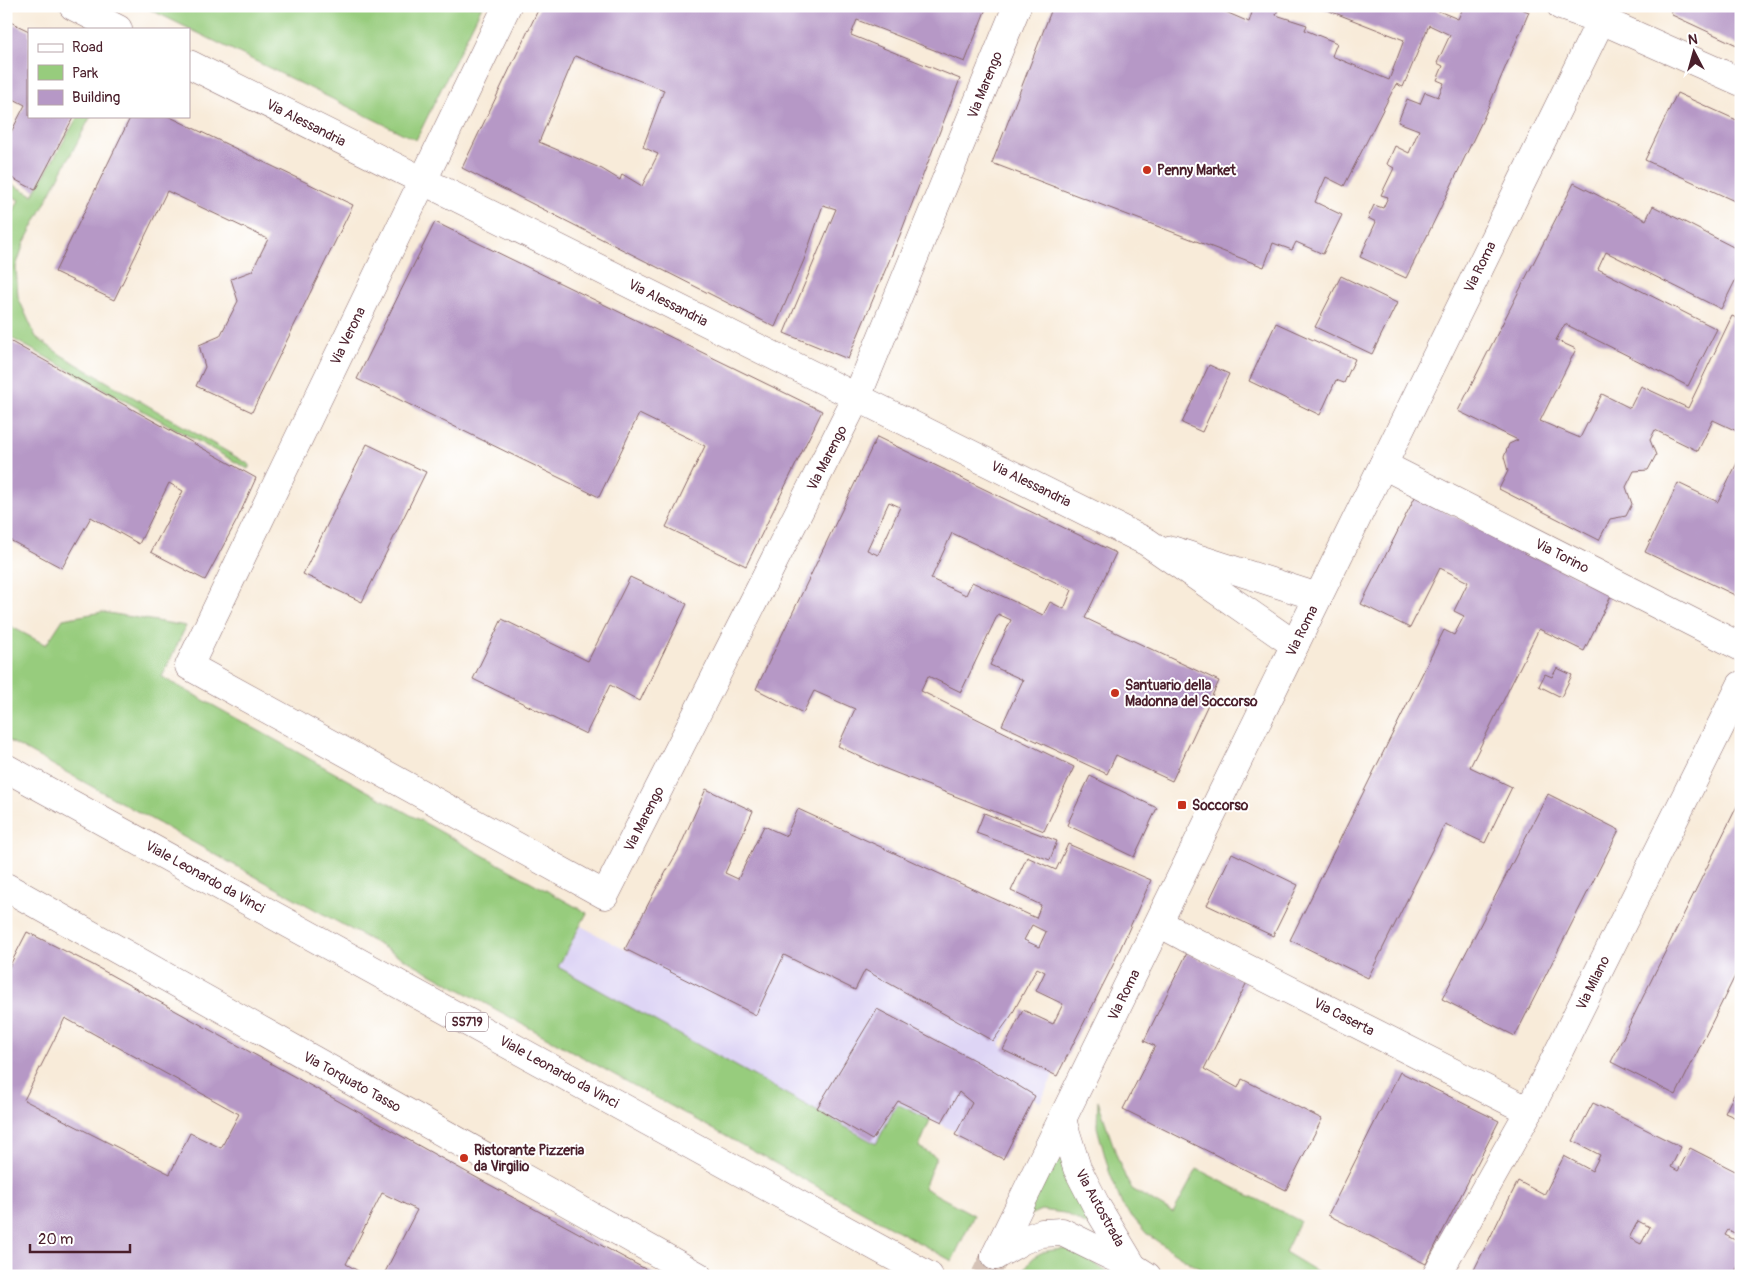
<svg xmlns="http://www.w3.org/2000/svg" width="1747" height="1282" viewBox="0 0 1747 1282" font-family="Pangolin,sans-serif">
  <style>
    .built { fill: #ded5f5 }
    .green { fill: #97cc7d; stroke: #707654 }
    .building { fill: #b698c6; fill-rule: evenodd }
    .lines { fill: none; stroke-linecap: round; stroke-linejoin: round }
    .minor-tunnel { stroke: #d5c2b6; stroke-width: 28; stroke-dasharray: 28 14; stroke-linecap: butt }
    .minor-casing { stroke: #876668; stroke-width: 29 }
    .highway-casing { stroke: #876668; stroke-width: 29 }
    .minor { stroke: #fff; stroke-width: 28 }
    .highway { stroke: #fff; stroke-width: 28 }
    .poi-dot { fill: #c8321e; stroke: #fff; stroke-width: 2 }
    .labels { text-anchor: middle; dominant-baseline: central; stroke-width: 4; stroke-linejoin: round; paint-order: stroke }
    .shield { fill: #fff; stroke: #80626b; stroke-width: 1 }
    .shield-label { font-size: 12px; font-weight: bold; fill: #4a1f2b }
    .street-label { font-size: 14px; fill: #4a1f2b; stroke: #fff }
    .poi-label { font-size: 14px; font-weight: bold; fill: #4a1f2b; stroke: #fff; text-anchor: start }
  </style>
  <rect width="100%" height="100%" fill="#fff"/>
  <filter id="ink" filterUnits="userSpaceOnUse"><feTurbulence type="fractalNoise" baseFrequency=".02" numOctaves="2"/><feDisplacementMap in="SourceGraphic" scale="10" xChannelSelector="R" yChannelSelector="G"/><feConvolveMatrix kernelMatrix="1 2 1 2 8 2 1 2 1" color-interpolation-filters="sRGB"/></filter>
  <filter id="wash" filterUnits="userSpaceOnUse"><feTurbulence type="fractalNoise" baseFrequency=".0096" numOctaves="4" result="noise"/><feDisplacementMap in="SourceGraphic" scale="20" xChannelSelector="R" yChannelSelector="G"/><feGaussianBlur stdDeviation="1.12" result="paint"/><feColorMatrix in="noise" values="0 0 0 0 0 0 0 0 0 0 0 0 0 0 0 0 0 1.4 0 .05"/><feComposite in="paint" operator="in"/></filter>
  <g filter="url(#wash)">
    <rect width="100%" height="100%" fill="#f8ebd9"/>
    <path class="built" d="M872,869L1046,948L1000,1045L1055,1072L1040,1102L990,1075L959,1133L897,1104L876,1144L557,967L581,926L629,952L640,930Z"/>
    <g class="green">
      <path d="M143,6H482L416,140Z"/>
      <path d="M78,116H91L24,243L16,267L18,297L36,337L61,355L250,465L248,469L6,335V225L19,200L6,193V181L33,195Z"/>
      <path d="M102,612L186,626L162,677L587,913L558,967L876,1144L897,1104L930,1120L919,1147L936,1157L924,1188L974,1215L952,1261L6,739V624L46,645L63,619Z"/>
      <path d="M1098,1101L1121,1168L1132,1189L1173,1213L1197,1169L1300,1221L1285,1252L1325,1276H1211L1173,1252L1147,1234L1122,1205L1109,1171L1097,1127Z"/>
      <path d="M1060,1152L1069,1172L1077,1198L1099,1231L1064,1213L1041,1210L1023,1218Z"/>
      <path d="M1065,1249L1080,1254L1113,1276H1020C1035,1253 1037,1251 1065,1249Z"/>
    </g>
    <g id="blocks">
      <g class="building">
        <path d="M540,6H987L965,62L857,20L851,35L960,79L900,235L848,359L784,333L836,209L823,205L804,260L775,327L462,168ZM575,56L664,90L643,147L658,154L642,186L622,174L620,180L602,169L539,142Z"/>
        <path d="M1053,6H1212L1249,22L1254,6H1279L1276,15L1307,25L1305,30L1337,43L1332,56L1389,80L1404,40L1317,6H1437L1436,10L1458,19L1464,6H1514L1529,12L1484,117L1430,230L1406,278L1360,257L1376,222L1368,218L1374,205L1383,208L1388,197L1381,195L1394,168L1387,164L1395,146L1409,153L1419,130L1398,122L1407,99L1420,104L1425,92L1438,97L1444,83L1437,80L1443,66L1437,63L1450,35L1429,25L1403,87L1396,84L1344,186L1326,177L1315,202L1342,215L1323,254L1296,242L1292,250L1273,243L1264,267L992,163Z"/>
        <path d="M1669,6H1741V47L1672,15Z"/>
        <path d="M6,20L29,31V116H74L35,190L6,175V142L25,105L6,95Z"/>
        <path d="M1677,93L1741,122V204L1645,160Z"/>
        <path d="M131,116H168L353,205L252,412L196,386L205,367L199,345L220,336L238,301L231,279L252,271L268,239L167,191L114,300L55,272Z"/>
        <path d="M1574,183L1646,220L1653,206L1741,251V269L1721,309L1606,252L1598,269L1717,329L1688,386L1565,324L1556,340L1576,349L1540,421L1580,438L1602,394L1630,408L1641,386L1688,408L1732,316L1741,320V433L1713,420L1698,451L1655,430L1650,440L1656,455L1648,470L1634,471L1626,487L1632,504L1626,516L1610,519L1599,540L1499,489L1508,471L1504,457L1509,444L1518,440L1458,411Z"/>
        <path d="M435,222L822,411L746,566L666,527L705,446L639,414L599,497L357,379Z"/>
        <path d="M1341,276L1397,303L1372,354L1315,327Z"/>
        <path d="M1276,323L1355,359L1344,383L1336,380L1320,415L1249,381Z"/>
        <path d="M6,339L256,478L237,520L205,580L151,552L183,491L169,483L139,544L91,517L62,568L6,538Z"/>
        <path d="M1209,365L1229,374L1202,432L1182,423Z"/>
        <path d="M877,437L1116,553L1085,618L1219,681L1172,781L1116,755L1107,774L1002,725L1023,680L990,665L1011,620L998,614L961,692L928,676L921,691L1074,767L1044,831L886,769L838,746L855,709L814,691L803,713L756,689ZM889,502L900,507L878,555L867,550ZM952,533L1072,590L1064,609L1050,602L1043,615L972,582L966,595L931,579Z"/>
        <path d="M367,444L426,472L362,602L303,574Z"/>
        <path d="M1738,461L1741,462V598L1645,552L1678,483L1718,502Z"/>
        <path d="M1415,497L1612,594L1584,651L1539,629L1470,767L1512,787L1485,843L1445,824L1368,978L1290,940L1444,630L1454,635L1464,616L1454,611L1468,582L1440,568L1410,628L1361,604Z"/>
        <path d="M630,577L687,604L640,701L610,685L586,734L473,679L502,619L588,661Z"/>
        <path d="M1557,668L1572,675L1561,697L1539,686L1545,674L1552,677Z"/>
        <path d="M1090,776L1157,808L1134,857L1067,825Z"/>
        <path d="M706,789L753,811L725,873L738,879L764,826L786,836L798,809L1036,918L1041,905L1011,891L1027,857L1056,870L1068,844L1151,880L1113,965L1057,1076L1003,1050L1023,1010L1053,1024L1063,1004L1036,991L1045,972L1037,968L1011,1016L993,1041L865,970L855,990L784,955L756,1015L625,949L655,891L678,851ZM1032,925L1046,932L1039,947L1024,940Z"/>
        <path d="M1548,794L1619,830L1515,1036L1442,999Z"/>
        <path d="M1741,798V964L1676,1095L1611,1062Z"/>
        <path d="M984,813L1057,841L1050,860L976,833Z"/>
        <path d="M1232,853L1298,885L1273,936L1207,905Z"/>
        <path d="M27,932L93,965L479,1179L658,1276H383L417,1210L382,1193L346,1264L367,1276H6V973ZM65,1018L239,1114L221,1148L190,1133L170,1174L24,1100Z"/>
        <path d="M1187,953L1247,982L1204,1069L1238,1088L1242,1079L1322,1119L1286,1190L1123,1109L1155,1046L1144,1041Z"/>
        <path d="M877,1009L991,1069L1035,1096L1003,1159L955,1135L972,1103L959,1092L942,1122L898,1101L872,1140L817,1108Z"/>
        <path d="M1400,1072L1499,1121L1426,1264L1328,1215Z"/>
        <path d="M1741,1080V1120L1725,1113Z"/>
        <path d="M1593,1103L1681,1147L1671,1167L1678,1171L1690,1148L1741,1174V1236L1728,1230L1725,1235L1741,1243V1260L1733,1276H1705L1700,1274L1699,1276H1471L1518,1181L1544,1195L1564,1156L1592,1171L1600,1155L1573,1141ZM1638,1221L1650,1227L1641,1244L1629,1238Z"/>
      </g>
    </g>
  </g>
  <g filter="url(#ink)">
    <use href="#blocks" fill-opacity="0" stroke="#876668" stroke-width="1"/>
    <g class="lines">
      <path class="minor-tunnel" d="M985,1276L995,1256"/>
      <defs>
        <g id="minor">
          <path d="M73,6L118,29"/>
          <path d="M507,6L189,666L605,895L857,397L1017,6"/>
          <path d="M1561,6L1601,20L1741,82"/>
          <path d="M189,64L1147,542L1295,645"/>
          <path d="M1383,465L1741,647"/>
          <path d="M1172,550L1318,597"/>
          <path d="M6,887L698,1276"/>
          <path d="M1159,923L1185,937L1529,1111"/>
          <path d="M1062,1120L1077,1168L1097,1207L1133,1267"/>
          <path d="M995,1256L1608,6"/>
          <path d="M995,1256L1023,1240L1042,1233L1062,1232L1133,1267L1147,1276"/>
          <path d="M1436,1276L1529,1111L1741,685"/>
        </g>
        <path id="highway" d="M6,768L929,1276"/>
      </defs>
      <use href="#minor" class="minor-casing"/>
      <use href="#highway" class="highway-casing"/>
      <use href="#minor" class="minor"/>
      <use href="#highway" class="highway"/>
    </g>
  </g>
  <g class="poi-dot">
    <circle cx="1147" cy="170" r="5"/>
    <circle cx="1115" cy="693" r="5"/>
    <rect x="1177" y="800" width="10" height="10" rx="2.5"/>
    <circle cx="464" cy="1158" r="5"/>
  </g>
  <g class="labels">
    <rect class="shield" x="446" y="1012.5" width="42" height="19" rx="4"/>
    <g class="shield-label">
      <text x="467" y="1022">SS719</text>
    </g>
    <g class="street-label">
      <text transform="translate(985 85) rotate(-68)">Via Marengo</text>
      <text transform="translate(306 123) rotate(27)">Via Alessandria</text>
      <text transform="translate(1480 267) rotate(-64)">Via Roma</text>
      <text transform="translate(668 303) rotate(27)">Via Alessandria</text>
      <text transform="translate(348 336) rotate(-64)">Via Verona</text>
      <text transform="translate(827 458) rotate(-63)">Via Marengo</text>
      <text transform="translate(1031 484) rotate(26)">Via Alessandria</text>
      <text transform="translate(1562 556) rotate(27)">Via Torino</text>
      <text transform="translate(1302 631) rotate(-64)">Via Roma</text>
      <text transform="translate(644 819) rotate(-63)">Via Marengo</text>
      <text transform="translate(205 877) rotate(29)">Viale Leonardo da Vinci</text>
      <text transform="translate(1593 983) rotate(-64)">Via Milano</text>
      <text transform="translate(1124 995) rotate(-64)">Via Roma</text>
      <text transform="translate(1344 1017) rotate(27)">Via Caserta</text>
      <text transform="translate(559 1072) rotate(29)">Viale Leonardo da Vinci</text>
      <text transform="translate(352 1082) rotate(29)">Via Torquato Tasso</text>
      <text transform="translate(1100 1208) rotate(61)">Via Autostrada</text>
    </g>
    <g class="poi-label">
      <text x="1157" y="170">Penny Market</text>
      <text x="1125" y="685">Santuario della<tspan x="1125" dy="16">Madonna del Soccorso</tspan></text>
      <text x="1192" y="805">Soccorso</text>
      <text x="474" y="1150">Ristorante Pizzeria<tspan x="474" dy="16">da Virgilio</tspan></text>
    </g>
  </g>
  <rect width="1747" height="1282" fill="none" stroke="#fff" stroke-width="25"/>
  <rect x="28" y="28" width="162" height="90" fill="#ffffff" stroke="#b7a5aa"/>
  <rect x="38" y="44" width="25" height="8" fill="#ffffff" stroke="#b7a5aa"/>
  <text x="72" y="52" font-size="15" fill="#4a1f2b">Road</text>
  <rect x="38" y="65" width="25" height="15" fill="#97cc7d" stroke="#b7a5aa"/>
  <text x="72" y="78" font-size="15" fill="#4a1f2b">Park</text>
  <rect x="38" y="90" width="25" height="15" fill="#b698c6" stroke="#b7a5aa"/>
  <text x="72" y="102" font-size="15" fill="#4a1f2b">Building</text>
  <g transform="translate(1694 52) rotate(354)" stroke="#ffffff" stroke-width="4" paint-order="stroke">
  <path d="M0-4L9 19L0 12L-9 19Z" fill="#4a1f2b"/>
  <text y="-8" font-size="14" font-weight="bold" text-anchor="middle" fill="#4a1f2b">N</text>
  </g>
  <path d="M30 1244v8h100v-8" fill="none" stroke="#4a1f2b" stroke-width="2.5"/>
  <text x="38" y="1244" font-size="15" fill="#4a1f2b" stroke="#ffffff" stroke-width="4" paint-order="stroke">20 m</text>
</svg>
